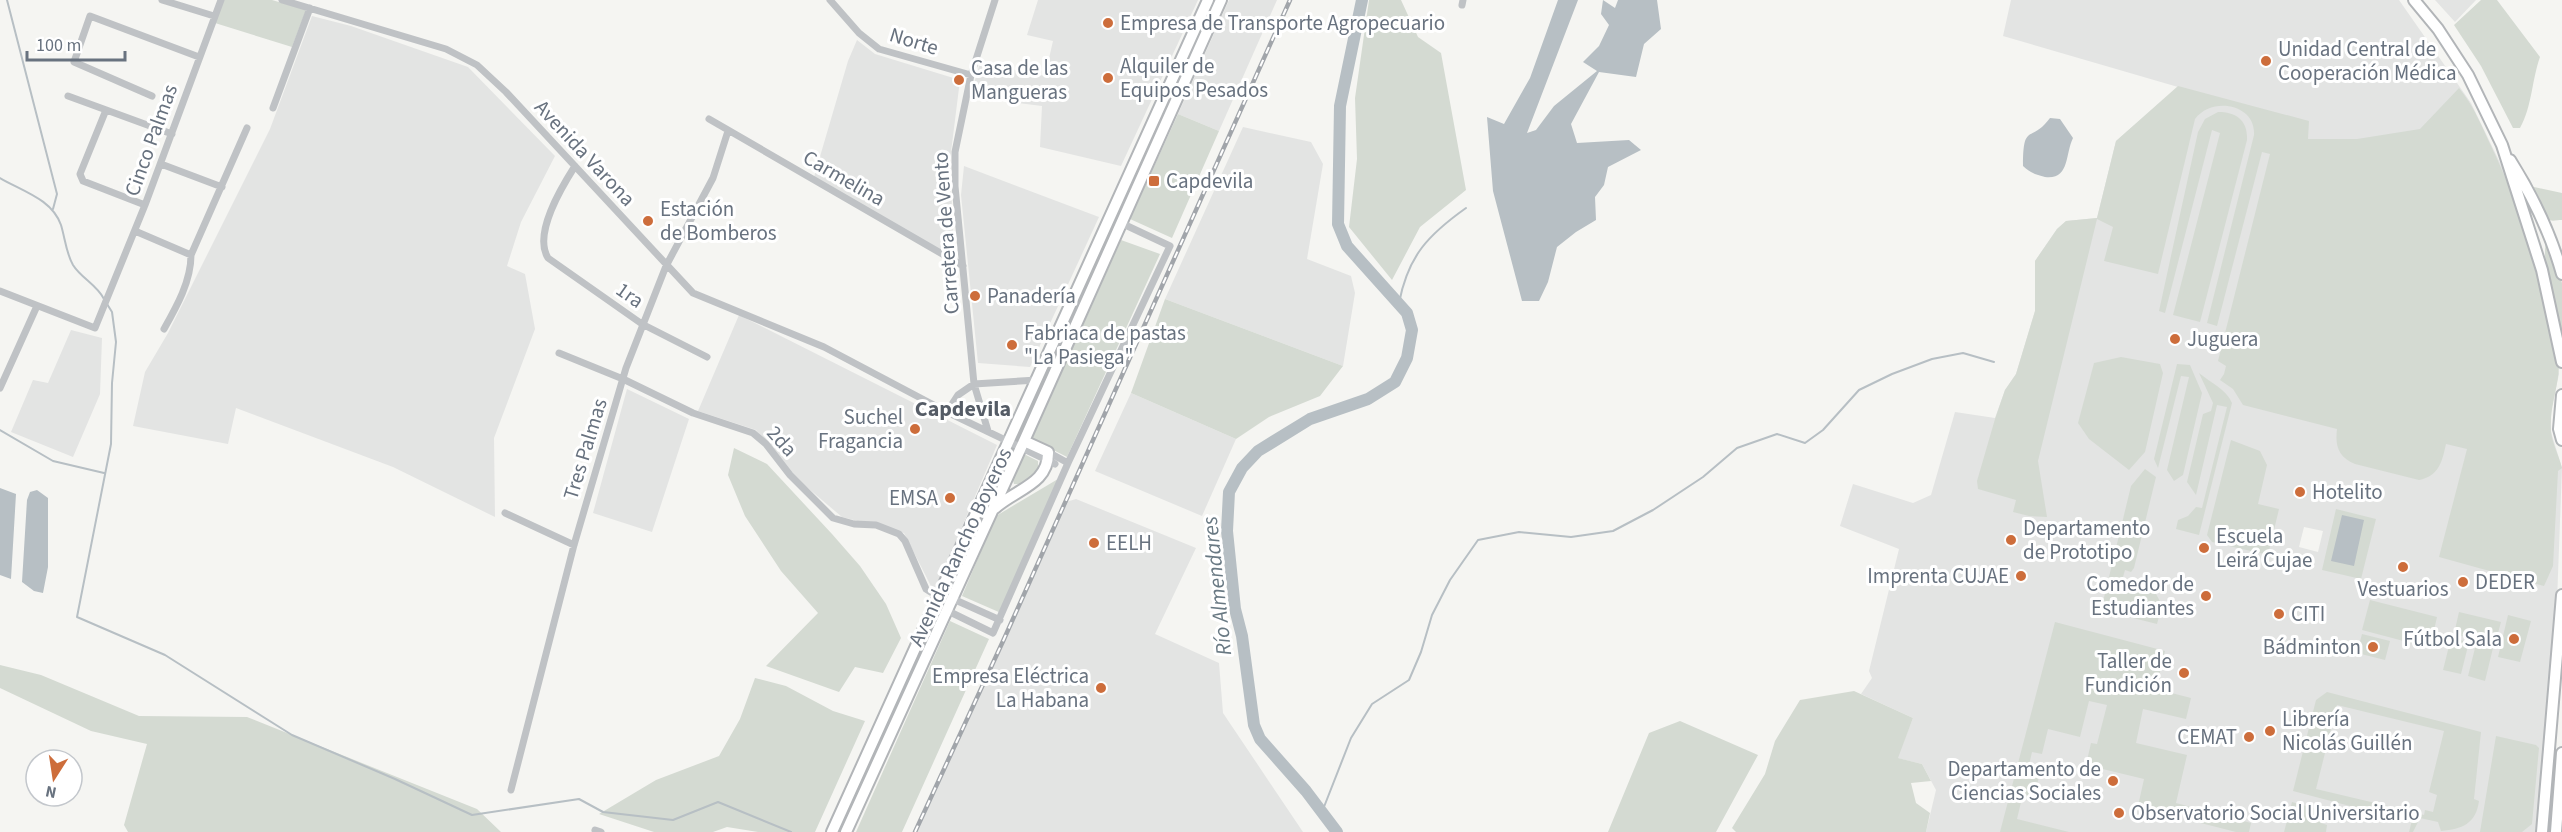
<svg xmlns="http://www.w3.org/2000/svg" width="2562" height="832" font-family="'Source Sans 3',sans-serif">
<rect width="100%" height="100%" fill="#f5f5f2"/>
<path fill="#e3e4e3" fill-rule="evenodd" d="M 1038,0 L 1198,0 L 1121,166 L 1040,147 L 1042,106 L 970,97 L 980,63 L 1045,76 L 1053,41 L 1027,35 Z
M 1229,0 L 1277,0 L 1219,131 L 1178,114 Z
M 2011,0 L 2399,0 L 2471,103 L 2504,171 L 2559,374 L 2551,411 L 2551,432 L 2562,468 L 2557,601 L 2536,832 L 1926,832 L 1936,790 L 1922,764 L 1897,758 L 1913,718 L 1861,694 L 1872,678 L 1869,671 L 1899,549 L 1840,526 L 1853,484 L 1913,503 L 1931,495 L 1955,412 L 1995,418 L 2005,390 L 2016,374 L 2035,311 L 2035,261 L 2057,229 L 2066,221 L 2097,218 L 2116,141 L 2178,87 L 2003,36 ZM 2304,527 L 2323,531 L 2318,552 L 2299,547 Z
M 2435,0 L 2476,0 L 2455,22 Z
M 312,16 L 351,26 L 468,67 L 555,156 L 521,222 L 507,266 L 525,274 L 535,329 L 494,438 L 495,517 L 393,467 L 236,408 L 228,444 L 133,426 L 145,372 L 168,333 L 270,129 Z
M 857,40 L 875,54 L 960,80 L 950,160 L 954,258 L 814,177 L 848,61 Z
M 1243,127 L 1311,142 L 1323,164 L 1307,259 L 1351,276 L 1355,293 L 1343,366 L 1165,299 Z
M 964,166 L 1099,217 L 1030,367 L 978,363 L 961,195 Z
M 739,315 L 997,445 L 934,592 L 904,533 L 842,517 L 789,472 L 756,430 L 698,411 Z
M 71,330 L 102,338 L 100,394 L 73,457 L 11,432 L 33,380 L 48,383 Z
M 627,389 L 689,419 L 652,532 L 593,513 Z
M 1131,393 L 1236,439 L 1202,516 L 1095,471 Z
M 1076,499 L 1196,548 L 1155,634 L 1219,663 L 1223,713 L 1303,832 L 915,832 L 1066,502 Z"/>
<path fill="#d4dad2" d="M 224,0 L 272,0 L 306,10 L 292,47 L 215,23 Z
M 1369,0 L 1401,0 L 1418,37 L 1441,53 L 1466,190 L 1420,227 L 1392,280 L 1349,227 L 1357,159 L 1355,98 Z
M 2481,0 L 2497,0 L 2540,57 C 2532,79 2532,107 2520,128 L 2513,128 L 2481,66 L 2454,25 Z
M 2178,86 L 2309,121 L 2308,139 L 2357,139 L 2420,129 L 2459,88 C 2474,106 2482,127 2492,148 C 2526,219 2542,288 2559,364 C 2559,386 2549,408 2551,431 C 2552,443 2559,456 2562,468 L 2558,471 L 2553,566 L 2544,586 L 2439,557 L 2467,449 L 2446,444 C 2442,462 2439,476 2419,480 L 2355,464 C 2338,457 2335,446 2337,429 L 2243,405 L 2233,389 L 2220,380 L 2224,374 L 2226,366 L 2218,361 L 2270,154 L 2262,152 L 2217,326 L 2207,323 L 2254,135 C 2256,104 2212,96 2195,119 L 2158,274 L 2104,261 L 2113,227 L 2097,219 L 2038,461 L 2047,517 L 2029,516 L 2013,512 L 2016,500 L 1978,489 L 1977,481 L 1995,419 L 2005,390 L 2016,374 L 2035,311 L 2035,261 L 2057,229 L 2066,221 L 2097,218 L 2116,141 Z
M 2218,112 C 2236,112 2248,120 2247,140 L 2200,322 L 2173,315 L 2220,133 L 2212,130 L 2165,313 L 2159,311 L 2198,132 L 2205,119 Z
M 1178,114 L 1219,131 L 1172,238 L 1130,219 Z
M 2534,187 L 2562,193 L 2562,220 C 2557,220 2551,222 2547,219 C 2541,214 2533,195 2534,187 Z
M 2547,239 L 2562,283 L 2562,343 C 2557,320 2539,259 2547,239 Z
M 1121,240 L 1160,254 L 1067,457 L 1032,439 Z
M 1165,299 L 1343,366 L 1320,396 L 1269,417 L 1236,439 L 1131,393 Z
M 2121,357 L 2160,364 L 2163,373 L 2145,452 L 2129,470 L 2089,439 L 2078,423 L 2094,363 Z
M 2177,364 L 2190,365 L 2202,393 L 2183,475 L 2174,481 L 2167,470 L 2189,377 L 2181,376 L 2158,468 L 2154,459 Z
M 2199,373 C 2211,383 2226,389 2232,403 L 2199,535 L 2176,529 L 2178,520 L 2188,516 L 2196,507 L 2202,508 L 2227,407 L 2217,405 L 2196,495 L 2187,482 L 2203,414 L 2211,411 L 2213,403 Z
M 2231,440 L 2260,451 L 2267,465 L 2258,504 L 2279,509 L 2268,555 L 2212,542 L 2207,535 Z
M 734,448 L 767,464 L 832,534 L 860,566 L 886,604 L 901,638 L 883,673 L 855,667 L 839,692 L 766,666 L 818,613 L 781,571 L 745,516 L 728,475 Z
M 1026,455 L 1038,461 L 1038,471 L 1020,484 L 1014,484 L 1012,477 L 1022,456 Z
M 2145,469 L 2156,477 L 2134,568 L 2131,572 L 2125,570 L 2121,584 L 2156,594 L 2162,605 L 2157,624 L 2101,610 L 2131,486 Z
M 1058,479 L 1001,613 L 962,596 L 996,516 Z
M 2336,509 L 2376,519 L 2361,579 L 2322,570 Z
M 2370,600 L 2437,617 L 2430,648 L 2362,630 Z
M 2459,612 L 2501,622 L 2495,644 L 2454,634 Z
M 2508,615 L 2531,621 L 2520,662 L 2498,657 Z
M 950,621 L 989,639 L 902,832 L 856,832 Z
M 2055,622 L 2165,651 L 2156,689 L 2191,698 L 2186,719 L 2143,709 L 2136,743 L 2187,755 L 2176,803 L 2251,823 L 2249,832 L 2236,832 L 2185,819 L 2186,814 L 2177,811 L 2175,816 L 2138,806 L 2144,779 L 2086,765 L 2091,743 L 2097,744 L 2107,705 L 2089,701 L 2080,737 L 2048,729 L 2042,754 L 2032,752 L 2027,774 L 2039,777 L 2033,800 L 2022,798 L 2017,819 L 2069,832 L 2000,832 Z
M 2362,634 L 2390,641 L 2385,660 L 2357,653 Z
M 2451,638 L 2469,642 L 2461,674 L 2443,670 Z
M 2476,644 L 2493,648 L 2485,681 L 2468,676 Z
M 0,665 L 41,675 L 139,716 L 247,717 L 477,809 L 501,832 L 128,832 L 124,825 L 147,744 L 91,731 L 0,688 Z
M 755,678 L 786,686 L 833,711 L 865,721 L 815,832 L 758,832 L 727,827 L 713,832 L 654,832 L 599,814 L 656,780 L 719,756 L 740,719 Z
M 1854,691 L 1913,718 L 1898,758 L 1922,764 L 1931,781 L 1911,783 L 1916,803 L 1930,813 L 1926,832 L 1736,832 L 1732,828 L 1765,774 L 1775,741 L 1800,700 Z
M 2327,692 L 2481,732 L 2474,799 L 2479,801 C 2476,824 2462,829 2441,831 L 2438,822 L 2420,818 L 2413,832 L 2409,832 L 2414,812 L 2424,815 L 2425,810 L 2433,812 L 2437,795 L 2429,792 L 2444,731 L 2337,705 L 2316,789 L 2405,810 L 2403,820 L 2293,791 L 2316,700 Z
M 1680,721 L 1758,755 L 1716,832 L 1608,832 L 1649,733 Z
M 2496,736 L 2536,745 L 2539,748 L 2532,824 L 2522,832 L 2480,832 Z
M 2292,802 L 2324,811 L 2321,823 L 2327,825 L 2326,832 L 2284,832 Z"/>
<path fill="#b7bfc4" d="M 1558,0 L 1578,0 L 1527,133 L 1536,130 L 1554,106 L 1597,71 L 1583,62 L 1599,46 L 1609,25 L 1601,14 L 1603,0 L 1615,8 L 1618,0 L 1657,0 L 1661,29 L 1644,44 L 1636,77 L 1599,72 L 1571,124 L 1577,143 L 1629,140 L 1641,150 L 1608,167 L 1604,185 L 1595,197 L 1596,220 L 1576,232 L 1557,247 L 1548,282 L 1539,301 L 1522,301 L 1493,191 L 1487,117 L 1504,124 L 1530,78 Z
M 2050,118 L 2060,119 L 2073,138 C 2065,154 2070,180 2045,177 C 2036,175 2029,172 2023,166 C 2023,121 2031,144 2050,118 Z
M 0,488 L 16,494 L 11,579 L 0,575 Z
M 37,490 L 48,498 L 48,567 L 43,593 L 34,591 L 22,582 L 27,500 L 30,492 Z
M 2342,515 L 2364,520 L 2354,566 L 2331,561 Z"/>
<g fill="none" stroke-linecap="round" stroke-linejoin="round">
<path stroke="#b7bfc4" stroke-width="2" d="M 7,0 L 57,194 L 53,209
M 0,178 C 22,191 52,199 61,225 C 65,238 66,253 73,265 C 81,278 97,285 104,299
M 1399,303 C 1408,256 1428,235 1466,208
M 107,304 L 112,312 L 116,342 L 112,383 L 111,444 L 77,617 L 165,655 L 292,735 L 395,779 L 472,815 L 579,799 L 603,812 L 673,820 L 718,802 L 791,832
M 0,430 L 53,461 L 104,473
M 1322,812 L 1351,738 L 1372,704 L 1409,680 L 1421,652 L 1432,615 L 1450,580 L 1478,540 L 1519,532 L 1571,537 L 1613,531 L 1653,510 L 1703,477 L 1737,448 L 1777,434 L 1805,443 L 1823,430 L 1859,390 L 1892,374 L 1932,359 L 1963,353 L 1994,362"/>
<path stroke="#b7bfc4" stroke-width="12" d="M 1337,832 L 1306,791 L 1260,739 L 1254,725 L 1242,636 L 1235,609 L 1227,531 L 1229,492 L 1242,468 L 1258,451 L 1310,419 L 1368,399 L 1395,382 L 1407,358 L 1412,330 L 1407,313 L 1347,246 L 1338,224 L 1340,106 L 1362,0"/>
<defs>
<path id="highway" d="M 2414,0 L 2438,29 L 2468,75 L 2502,145 L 2542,270 L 2562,362
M 2510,160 C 2532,195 2551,234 2562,274
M 2562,395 L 2559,429 L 2562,440
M 995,508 C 1016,489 1049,484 1048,452 L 1024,441
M 832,832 L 1208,0
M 846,832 L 1024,441 L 1221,0
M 2542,832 L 2562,595
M 2556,832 L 2562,753"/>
</defs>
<use href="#highway" stroke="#b2b5b8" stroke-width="14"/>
<path stroke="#bfc2c5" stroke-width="7" d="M 162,0 L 214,16
M 282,0 L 446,49 L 477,65 L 506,92 L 693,293 L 824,347 L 947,412 L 1055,464
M 830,0 L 859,33 L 879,49 L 971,75
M 1462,5 L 1463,0
M 68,96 L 172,134
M 152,96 L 74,62 L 90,16 L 199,57
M 273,108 L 310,8
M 106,110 L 80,174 L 83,181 L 145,205
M 709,119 L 963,266
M 161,164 L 222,187
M 575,166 C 561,188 533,234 548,258 L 642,324 L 707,357
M 135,231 L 191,255
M 0,291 L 95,328 L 145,205 L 221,0
M 164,329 C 177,306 191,281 191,255 L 247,128
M 559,353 L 623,379 L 693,413 L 753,433 L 766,444 L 790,475 L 833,518 L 854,524 L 876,525 L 899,534 L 905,541 L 926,589 L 937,596
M 0,388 L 37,306
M 947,412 L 958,395 L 974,384 L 1037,380
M 988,431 L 974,384 L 955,186 L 955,152 L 971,75 L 995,0
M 1048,452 L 1068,463
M 505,513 L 574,545
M 951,598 L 1000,620
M 946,610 L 993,633 L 1068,463 L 1170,246 L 1121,223
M 511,790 L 574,545 L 626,368 L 666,266 L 713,178 L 728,131
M 595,830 L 601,832"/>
<use href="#highway" stroke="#fff" stroke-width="10"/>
<defs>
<path id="rail" d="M 915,832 L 1004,639 L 1290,0"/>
</defs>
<use href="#rail" stroke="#a1a5aa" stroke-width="4.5"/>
<use href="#rail" stroke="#fff" stroke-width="2" stroke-dasharray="7" stroke-linecap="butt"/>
</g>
<g fill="#cd6d3b" stroke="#fff" stroke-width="2">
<circle cx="1108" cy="23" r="6"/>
<circle cx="2266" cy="61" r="6"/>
<circle cx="1108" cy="78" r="6"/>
<circle cx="959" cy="80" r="6"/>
<rect x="1148" y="175" width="12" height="12" rx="3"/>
<circle cx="648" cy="221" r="6"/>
<circle cx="975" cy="296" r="6"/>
<circle cx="2175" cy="339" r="6"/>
<circle cx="1012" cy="345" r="6"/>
<circle cx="915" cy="429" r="6"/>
<circle cx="2300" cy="492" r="6"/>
<circle cx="950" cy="498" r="6"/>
<circle cx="2011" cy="540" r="6"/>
<circle cx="1094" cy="543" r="6"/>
<circle cx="2204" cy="548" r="6"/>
<circle cx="2403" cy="567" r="6"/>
<circle cx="2021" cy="576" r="6"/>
<circle cx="2463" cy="582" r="6"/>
<circle cx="2206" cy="596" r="6"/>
<circle cx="2279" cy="614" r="6"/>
<circle cx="2514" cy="639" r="6"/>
<circle cx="2373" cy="647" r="6"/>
<circle cx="2184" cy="673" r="6"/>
<circle cx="1101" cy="688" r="6"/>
<circle cx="2270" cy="731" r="6"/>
<circle cx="2249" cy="737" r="6"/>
<circle cx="2113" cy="781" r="6"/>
<circle cx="2119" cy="813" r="6"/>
</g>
<g text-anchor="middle" stroke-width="6" stroke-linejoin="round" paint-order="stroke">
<g font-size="21" fill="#68727f" stroke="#fff" text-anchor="start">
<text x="1120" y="30">Empresa de Transporte Agropecuario</text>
<text x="2278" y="56">Unidad Central de<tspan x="2278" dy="24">Cooperación Médica</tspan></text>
<text x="1120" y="73">Alquiler de<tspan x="1120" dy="24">Equipos Pesados</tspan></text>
<text x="971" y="75">Casa de las<tspan x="971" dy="24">Mangueras</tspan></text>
<text x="1166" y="188">Capdevila</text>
<text x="660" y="216">Estación<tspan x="660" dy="24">de Bomberos</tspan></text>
<text x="987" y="303">Panadería</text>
<text x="1024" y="340">Fabriaca de pastas<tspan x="1024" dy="24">"La Pasiega"</tspan></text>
<text x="2187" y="346">Juguera</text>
<text x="903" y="424" text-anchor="end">Suchel<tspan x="903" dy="24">Fragancia</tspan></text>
<text x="2312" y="499">Hotelito</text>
<text x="938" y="505" text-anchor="end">EMSA</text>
<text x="2023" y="535">Departamento<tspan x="2023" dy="24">de Prototipo</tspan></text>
<text x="2216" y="543">Escuela<tspan x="2216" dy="24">Leirá Cujae</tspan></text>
<text x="1106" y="550">EELH</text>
<text x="2009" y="583" text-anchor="end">Imprenta CUJAE</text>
<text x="2475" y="589">DEDER</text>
<text x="2194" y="591" text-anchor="end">Comedor de<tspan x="2194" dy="24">Estudiantes</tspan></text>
<text x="2403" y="596" text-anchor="middle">Vestuarios</text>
<text x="2291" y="621">CITI</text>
<text x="2502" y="646" text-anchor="end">Fútbol Sala</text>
<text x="2361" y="654" text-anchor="end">Bádminton</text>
<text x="2172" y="668" text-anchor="end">Taller de<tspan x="2172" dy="24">Fundición</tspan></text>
<text x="1089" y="683" text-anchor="end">Empresa Eléctrica<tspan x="1089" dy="24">La Habana</tspan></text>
<text x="2282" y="726">Librería<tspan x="2282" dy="24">Nicolás Guillén</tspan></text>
<text x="2237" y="744" text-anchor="end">CEMAT</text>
<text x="2101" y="776" text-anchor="end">Departamento de<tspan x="2101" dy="24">Ciencias Sociales</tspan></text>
<text x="2131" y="820">Observatorio Social Universitario</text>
</g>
<g font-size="21" fill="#68727f" stroke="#fff">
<text transform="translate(914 41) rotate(17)" y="7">Norte</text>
<text transform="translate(151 140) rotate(-70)" y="7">Cinco Palmas</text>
<text transform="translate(585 153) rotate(47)" y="7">Avenida Varona</text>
<text transform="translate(844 178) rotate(30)" y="7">Carmelina</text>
<text transform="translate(946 233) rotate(-94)" y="7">Carretera de Vento</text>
<text transform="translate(630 295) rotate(35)" y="7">1ra</text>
<text transform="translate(782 441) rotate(48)" y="7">2da</text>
<text transform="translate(585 449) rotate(-73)" y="7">Tres Palmas</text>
<text transform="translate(960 547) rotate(-65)" y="7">Avenida Rancho Boyeros</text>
</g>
<g font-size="22" font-weight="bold" fill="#555c66" stroke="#fff">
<text x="963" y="416">Capdevila</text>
</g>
<g font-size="22" font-style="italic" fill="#697983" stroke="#fff">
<text transform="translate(1216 586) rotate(-96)" y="8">Río Almendares</text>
</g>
</g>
<g transform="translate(54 778) rotate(192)"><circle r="28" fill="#ffffff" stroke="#c3c7cc" stroke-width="1.5"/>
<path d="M0-4.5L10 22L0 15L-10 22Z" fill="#cd6d3b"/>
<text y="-9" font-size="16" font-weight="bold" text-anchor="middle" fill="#68727f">N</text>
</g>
<path d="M27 51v9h98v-9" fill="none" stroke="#68727f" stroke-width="3"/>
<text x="36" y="51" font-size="18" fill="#68727f" stroke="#ffffff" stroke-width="4.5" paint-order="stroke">100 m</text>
</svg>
